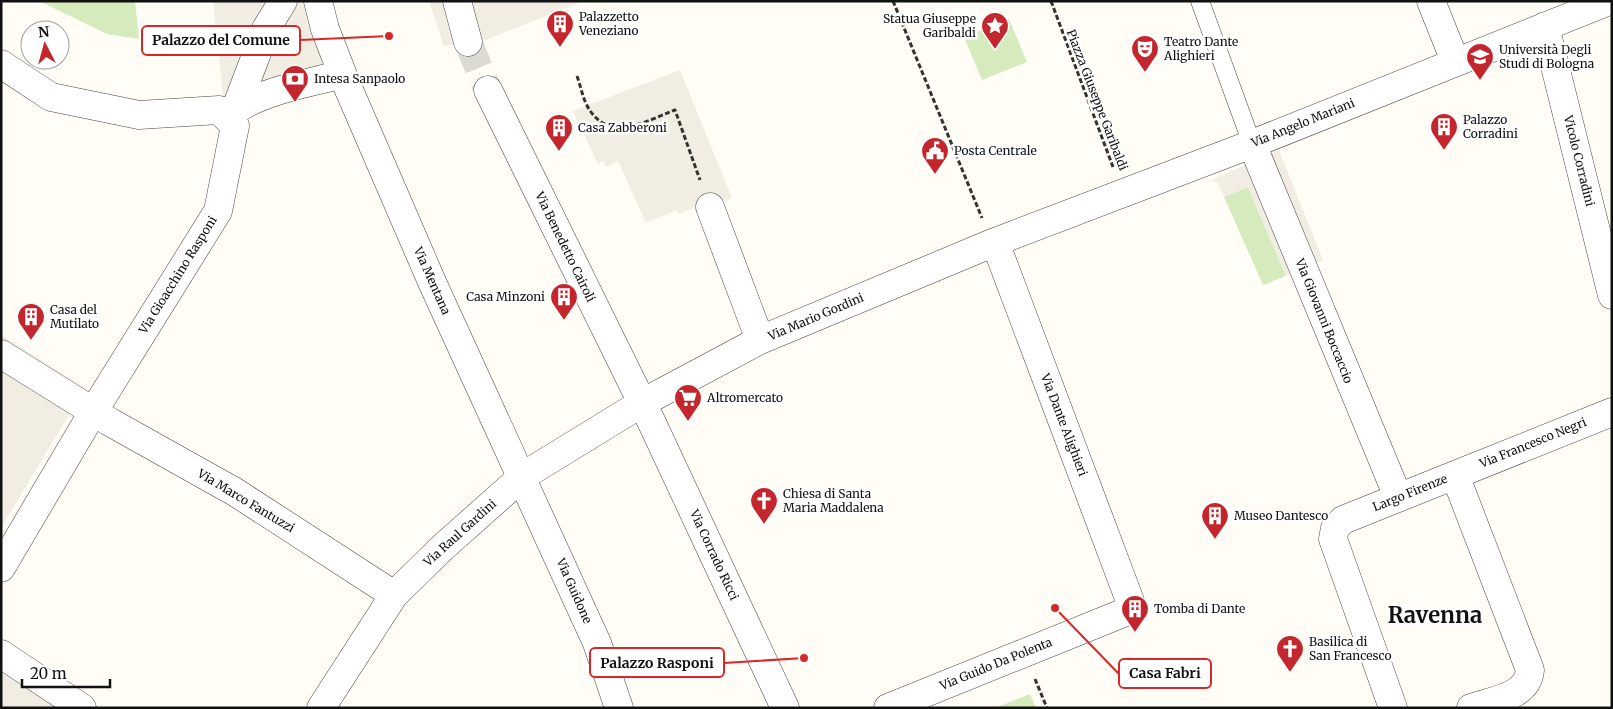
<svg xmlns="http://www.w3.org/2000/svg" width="1613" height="709" font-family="Merriweather,serif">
<rect width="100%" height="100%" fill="#fffdf5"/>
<path fill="#d5ebbd" d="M 39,1 L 135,1 L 139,39 L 107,34 Z
M 1009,19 L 1027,62 L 982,80 L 964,37 Z
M 1248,187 L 1286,276 L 1263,285 L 1224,197 Z
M 1030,694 L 1036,708 L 995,708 Z"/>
<path fill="#f1ede2" d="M 213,1 L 327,1 L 346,59 L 236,108 L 223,96 Z
M 429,1 L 584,1 L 480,42 L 444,46 Z
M 680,70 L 732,198 L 717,205 L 699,205 L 679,214 L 677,210 L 646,223 L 618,161 L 607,167 L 603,161 L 598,164 L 573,111 Z
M 1279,150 L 1323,260 L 1286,276 L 1248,187 L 1224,197 L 1218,183 L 1212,181 L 1207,182 Z
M 1,335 L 85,388 L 1,528 Z
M 1,672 L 59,708 L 1,708 Z"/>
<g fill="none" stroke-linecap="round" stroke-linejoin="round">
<path stroke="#dbdad3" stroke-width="28" stroke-dasharray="28 14" stroke-linecap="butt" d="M 468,42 L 488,90"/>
<defs>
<path id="lane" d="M 1200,1 L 1252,144"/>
<path id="street" d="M 318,1 L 325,29 L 346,83 L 432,282 L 597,643 L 619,708
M 457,1 L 468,42
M 1431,1 L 1455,61
M 1545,26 L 1612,295
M 1,64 L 51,97 L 139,115 L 219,110 L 235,126 L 218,211 L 93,412 L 1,568
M 488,90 L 652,423 L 785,708
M 236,108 L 266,29 L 283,1
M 227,118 C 250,92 308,84 342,74
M 1252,144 L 1398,497
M 710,207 L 760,340
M 1,354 L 110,422 L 235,492 L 394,595
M 1455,475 L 1612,412
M 1,654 L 82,708
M 321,708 L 394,595 L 442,548 L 523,476 L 642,403 L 760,340 L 995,242 L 1252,144 L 1609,1
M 888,708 L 1133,609 L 995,242
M 1393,708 L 1333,539 L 1335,528 L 1343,520 L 1455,475 L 1530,670 C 1528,697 1493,700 1471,708"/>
</defs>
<use href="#lane" stroke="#444" stroke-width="19"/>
<use href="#street" stroke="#444" stroke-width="29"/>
<path stroke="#333" stroke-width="3" stroke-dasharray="5 2.5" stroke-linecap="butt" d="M 893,1 L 982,218
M 1051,1 L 1113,167
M 577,76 C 581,87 583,100 589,109 C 610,143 646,121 675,110 L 700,180
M 1035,679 L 1047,708"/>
<use href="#lane" stroke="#fff" stroke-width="18"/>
<use href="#street" stroke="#fff" stroke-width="28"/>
</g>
<defs>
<symbol id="building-pin" viewBox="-11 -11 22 30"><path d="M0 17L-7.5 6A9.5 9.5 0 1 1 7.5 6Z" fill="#c4262e" stroke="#fff"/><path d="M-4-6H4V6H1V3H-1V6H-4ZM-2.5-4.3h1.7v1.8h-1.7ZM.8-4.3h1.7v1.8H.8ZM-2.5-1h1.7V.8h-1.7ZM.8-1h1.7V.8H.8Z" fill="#fff"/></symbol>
<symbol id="sight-pin" viewBox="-11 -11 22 30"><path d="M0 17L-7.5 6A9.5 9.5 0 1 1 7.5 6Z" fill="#c4262e" stroke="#fff"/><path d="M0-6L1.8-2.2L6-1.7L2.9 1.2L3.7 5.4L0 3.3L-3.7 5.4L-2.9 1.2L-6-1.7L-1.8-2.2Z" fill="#fff"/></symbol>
<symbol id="theatre-pin" viewBox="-11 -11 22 30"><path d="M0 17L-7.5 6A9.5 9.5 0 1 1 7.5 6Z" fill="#c4262e" stroke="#fff"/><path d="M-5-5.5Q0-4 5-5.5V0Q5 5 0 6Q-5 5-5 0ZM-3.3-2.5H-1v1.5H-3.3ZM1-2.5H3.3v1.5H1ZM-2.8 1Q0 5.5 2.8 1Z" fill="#fff"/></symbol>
<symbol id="university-pin" viewBox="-11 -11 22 30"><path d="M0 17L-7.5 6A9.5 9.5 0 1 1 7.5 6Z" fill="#c4262e" stroke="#fff"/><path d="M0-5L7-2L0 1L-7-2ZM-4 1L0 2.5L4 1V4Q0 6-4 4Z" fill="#fff"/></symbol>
<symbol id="bank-pin" viewBox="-11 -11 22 30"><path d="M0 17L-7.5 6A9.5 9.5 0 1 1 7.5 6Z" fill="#c4262e" stroke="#fff"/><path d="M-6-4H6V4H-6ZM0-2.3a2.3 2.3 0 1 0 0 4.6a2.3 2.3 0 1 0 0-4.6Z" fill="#fff"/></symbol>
<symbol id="civic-pin" viewBox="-11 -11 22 30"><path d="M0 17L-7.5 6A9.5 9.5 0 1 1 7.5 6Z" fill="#c4262e" stroke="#fff"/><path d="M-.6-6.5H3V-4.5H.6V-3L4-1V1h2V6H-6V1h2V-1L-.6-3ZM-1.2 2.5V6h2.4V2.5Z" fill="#fff"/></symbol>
<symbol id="supermarket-pin" viewBox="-11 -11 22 30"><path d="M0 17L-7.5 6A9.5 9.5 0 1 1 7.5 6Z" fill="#c4262e" stroke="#fff"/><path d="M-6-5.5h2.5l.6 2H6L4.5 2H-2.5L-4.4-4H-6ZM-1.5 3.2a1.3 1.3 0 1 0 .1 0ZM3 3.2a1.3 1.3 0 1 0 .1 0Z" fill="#fff"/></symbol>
<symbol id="church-pin" viewBox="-11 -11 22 30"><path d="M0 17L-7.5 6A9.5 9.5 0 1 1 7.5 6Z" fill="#c4262e" stroke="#fff"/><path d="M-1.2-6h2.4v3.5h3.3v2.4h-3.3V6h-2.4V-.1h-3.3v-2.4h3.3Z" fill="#fff"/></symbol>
</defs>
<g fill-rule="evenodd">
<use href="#building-pin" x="544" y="8" width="32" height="43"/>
<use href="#sight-pin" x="979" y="10" width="32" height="43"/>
<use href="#theatre-pin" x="1129" y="33" width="32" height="43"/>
<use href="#university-pin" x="1464" y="41" width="32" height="43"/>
<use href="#bank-pin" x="279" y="63" width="32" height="43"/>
<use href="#building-pin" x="1428" y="111" width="32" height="43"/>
<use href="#building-pin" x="543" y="112" width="32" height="43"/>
<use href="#civic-pin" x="919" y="135" width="32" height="43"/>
<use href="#building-pin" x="548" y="281" width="32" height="43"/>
<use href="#building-pin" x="15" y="301" width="32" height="43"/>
<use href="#supermarket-pin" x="672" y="382" width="32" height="43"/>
<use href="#church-pin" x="748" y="485" width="32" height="43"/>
<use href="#building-pin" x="1199" y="500" width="32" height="43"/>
<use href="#building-pin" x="1119" y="593" width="32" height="43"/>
<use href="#church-pin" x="1274" y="633" width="32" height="43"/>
</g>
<g text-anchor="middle" stroke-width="5" stroke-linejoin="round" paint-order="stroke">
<g font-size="12" fill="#111" stroke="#fff" text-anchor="start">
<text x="579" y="21">Palazzetto<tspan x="579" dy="14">Veneziano</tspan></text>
<text x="976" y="23" text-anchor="end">Statua Giuseppe<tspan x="976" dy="14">Garibaldi</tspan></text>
<text x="1164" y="46">Teatro Dante<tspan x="1164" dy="14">Alighieri</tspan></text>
<text x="1499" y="54">Università Degli<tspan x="1499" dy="14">Studi di Bologna</tspan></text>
<text x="314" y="83">Intesa Sanpaolo</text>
<text x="1463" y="124">Palazzo<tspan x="1463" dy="14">Corradini</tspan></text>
<text x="578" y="132">Casa Zabberoni</text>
<text x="954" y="155">Posta Centrale</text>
<text x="545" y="301" text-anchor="end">Casa Minzoni</text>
<text x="50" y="314">Casa del<tspan x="50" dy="14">Mutilato</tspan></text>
<text x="707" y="402">Altromercato</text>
<text x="783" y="498">Chiesa di Santa<tspan x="783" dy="14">Maria Maddalena</tspan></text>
<text x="1234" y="520">Museo Dantesco</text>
<text x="1154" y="613">Tomba di Dante</text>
<text x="1309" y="646">Basilica di<tspan x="1309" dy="14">San Francesco</tspan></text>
</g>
<g font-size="12" fill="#111" stroke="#fff">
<text transform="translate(1097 100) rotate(69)" y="4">Piazza Giuseppe Garibaldi</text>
<text transform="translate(1303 123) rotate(-22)" y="4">Via Angelo Mariani</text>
<text transform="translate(1579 161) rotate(76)" y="4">Vicolo Corradini</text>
<text transform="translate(565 247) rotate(64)" y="4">Via Benedetto Cairoli</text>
<text transform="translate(178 275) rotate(-58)" y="4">Via Gioacchino Rasponi</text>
<text transform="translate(432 281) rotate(66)" y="4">Via Mentana</text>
<text transform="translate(816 317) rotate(-23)" y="4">Via Mario Gordini</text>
<text transform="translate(1324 321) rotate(68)" y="4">Via Giovanni Boccaccio</text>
<text transform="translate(1064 425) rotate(69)" y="4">Via Dante Alighieri</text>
<text transform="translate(1533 443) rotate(-22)" y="4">Via Francesco Negri</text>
<text transform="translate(1410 493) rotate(-22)" y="4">Largo Firenze</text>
<text transform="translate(246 501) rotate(31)" y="4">Via Marco Fantuzzi</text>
<text transform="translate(460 533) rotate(-42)" y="4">Via Raul Gardini</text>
<text transform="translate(714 555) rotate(65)" y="4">Via Corrado Ricci</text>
<text transform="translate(574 591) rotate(66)" y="4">Via Guidone</text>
<text transform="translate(996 664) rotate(-22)" y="4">Via Guido Da Polenta</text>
</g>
<g font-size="22" font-weight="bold" fill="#111" stroke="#fff">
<text x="1435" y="623">Ravenna</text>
</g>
</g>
<path fill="none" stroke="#d62828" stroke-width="2" d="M389 36L300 40M804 658L724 663M1055 608L1119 674"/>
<g fill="#d62828" stroke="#fff" stroke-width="2">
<circle cx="389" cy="36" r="5"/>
<circle cx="804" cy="658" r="5"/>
<circle cx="1055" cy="608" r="5"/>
</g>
<g fill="#fff" stroke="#d62828" stroke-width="2">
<rect x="142" y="26" width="158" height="29" rx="5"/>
<rect x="590" y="648" width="134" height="29" rx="5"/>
<rect x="1119" y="659" width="92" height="29" rx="5"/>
</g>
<g font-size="14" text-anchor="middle" font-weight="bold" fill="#111">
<text x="221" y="45">Palazzo del Comune</text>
<text x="657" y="668">Palazzo Rasponi</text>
<text x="1165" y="678">Casa Fabri</text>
</g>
<rect width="1613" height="709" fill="none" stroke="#111111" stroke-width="5"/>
<g transform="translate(45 45) rotate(354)"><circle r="24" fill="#ffffff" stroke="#a0a0a0"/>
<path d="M0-4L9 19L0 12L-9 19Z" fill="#c4262e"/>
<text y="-8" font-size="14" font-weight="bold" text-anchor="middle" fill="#111111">N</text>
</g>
<path d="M22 679v8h88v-8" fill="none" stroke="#111111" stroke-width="2.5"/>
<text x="30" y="679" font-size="15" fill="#111111" stroke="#ffffff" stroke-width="4" paint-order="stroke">20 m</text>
</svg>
